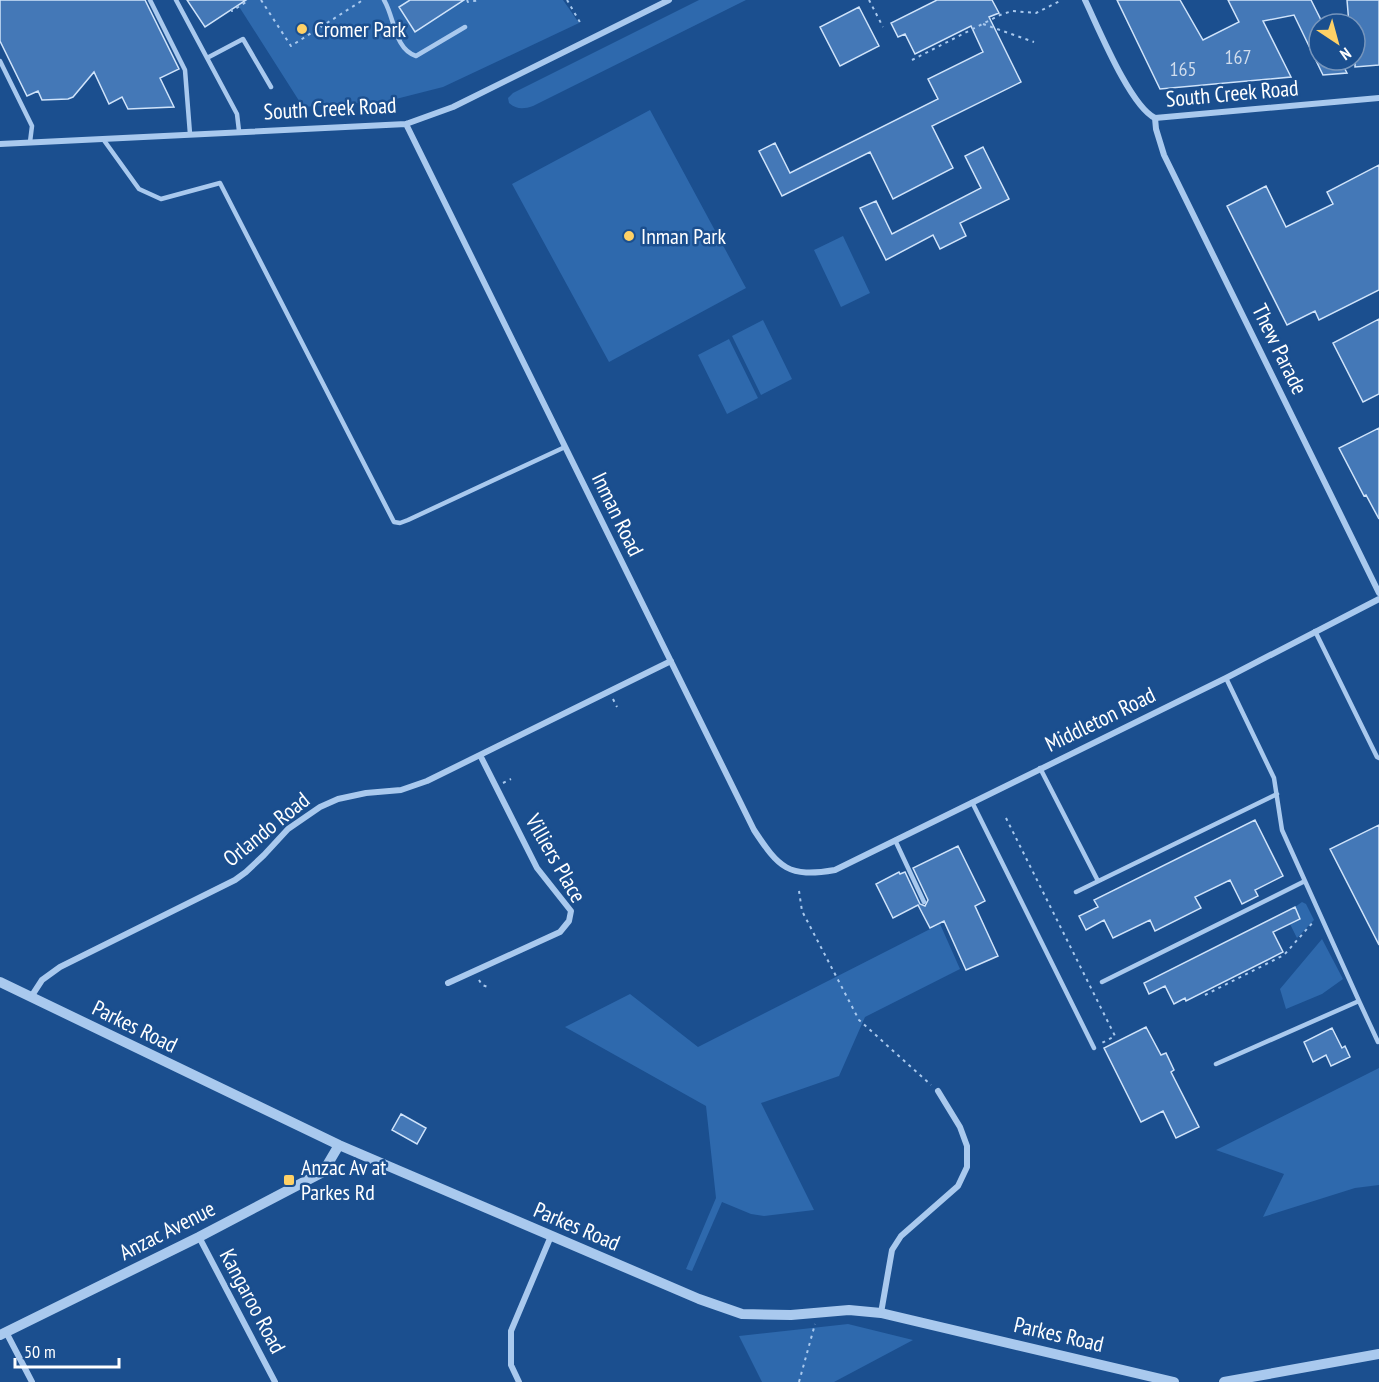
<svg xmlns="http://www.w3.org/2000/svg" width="1379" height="1382" font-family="'PT Sans Narrow',sans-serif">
<rect width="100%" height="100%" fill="#1b4f8f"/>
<path fill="#2e69ad" d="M 245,0 L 563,0 L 579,23 L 443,87 L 388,101 L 303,107 L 238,5 Z
M 699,0 L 746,0 L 533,106 C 524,109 517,110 509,103 L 508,98 L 513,93 Z
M 650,110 L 746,288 L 609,362 L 512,184 Z
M 843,236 L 870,293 L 841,307 L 814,250 Z
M 763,320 L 792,379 L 761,395 L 732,336 Z
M 729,339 L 758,398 L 727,414 L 698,355 Z
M 1302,902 L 1306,904 L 1314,920 L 1297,938 L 1290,924 L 1300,919 L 1295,907 Z
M 940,924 L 960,969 L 865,1017 L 839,1076 L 761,1103 L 814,1210 L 764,1216 L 751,1214 L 722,1202 L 692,1271 L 686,1269 L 716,1198 L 706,1106 L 565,1027 L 630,994 L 698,1047 Z
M 1322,939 L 1343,979 L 1322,994 L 1286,1009 L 1280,989 Z
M 1379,1068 L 1379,1185 L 1355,1188 L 1263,1217 L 1284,1174 L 1216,1150 Z
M 848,1324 L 913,1340 L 834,1382 L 762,1382 L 739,1336 Z"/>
<path fill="#4478b7" stroke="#cfe3fa" stroke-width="1.5" d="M 0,0 L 145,0 L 179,69 L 160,78 L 174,107 L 128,109 L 122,97 L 109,104 L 94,72 L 73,97 L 68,99 L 42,100 L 38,91 L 27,96 L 0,41 Z
M 187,0 L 246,0 L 205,27 Z
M 410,0 L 464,0 L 415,32 L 399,7 Z
M 937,0 L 992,0 L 999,13 L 989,17 L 1021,82 L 932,126 L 953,168 L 893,199 L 870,152 L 782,196 L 759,151 L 775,143 L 790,173 L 938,99 L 928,79 L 983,52 L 971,26 L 915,54 L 905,34 L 898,37 L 891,23 Z
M 1117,0 L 1180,0 L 1203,40 L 1239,22 L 1228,0 L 1311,0 L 1323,24 L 1319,24 L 1319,60 L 1340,60 L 1347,73 L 1323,75 L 1294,15 L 1263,21 L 1291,77 L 1160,89 Z
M 1347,0 L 1379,0 L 1379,65 L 1355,67 L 1355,24 L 1349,24 Z
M 859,7 L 879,46 L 840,66 L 820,27 Z
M 983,147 L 1009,199 L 960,223 L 966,236 L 940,249 L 933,235 L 886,260 L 860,208 L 876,201 L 892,234 L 981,188 L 965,156 Z
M 1379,165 L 1379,290 L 1319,320 L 1315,311 L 1287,325 L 1227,206 L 1266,186 L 1286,227 L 1333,204 L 1327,192 Z
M 1379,319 L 1379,394 L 1363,402 L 1333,343 Z
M 1379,428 L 1379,519 L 1366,495 L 1364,496 L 1339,448 Z
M 1255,820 L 1283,876 L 1255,890 L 1258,896 L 1242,904 L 1230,880 L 1195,897 L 1201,908 L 1155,931 L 1150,920 L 1113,938 L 1104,920 L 1086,930 L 1079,916 L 1098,907 L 1094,900 Z
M 1379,825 L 1379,945 L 1330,849 Z
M 958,846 L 985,901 L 975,906 L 998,956 L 966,970 L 944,921 L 930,928 L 918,905 L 893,918 L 876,884 L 899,872 L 900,874 L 905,872 L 920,904 L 925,906 L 928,900 L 913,868 Z
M 1295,907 L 1300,919 L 1273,932 L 1283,952 L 1186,1001 L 1185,998 L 1174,1004 L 1165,986 L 1149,994 L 1144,983 Z
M 1146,1027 L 1161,1055 L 1166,1053 L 1174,1070 L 1171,1072 L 1199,1127 L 1176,1138 L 1163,1111 L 1141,1122 L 1104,1048 Z
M 1332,1028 L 1342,1048 L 1345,1046 L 1350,1057 L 1331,1066 L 1326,1055 L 1313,1062 L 1304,1042 Z
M 401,1114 L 426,1128 L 417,1144 L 392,1130 Z"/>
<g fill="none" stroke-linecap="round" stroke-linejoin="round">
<path stroke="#a9c9ee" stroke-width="2" stroke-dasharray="3 4.5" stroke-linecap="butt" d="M 261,0 L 291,46 L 363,0
M 467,0 L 468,2 L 480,0
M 567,0 L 581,24
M 869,0 L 883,27
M 231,9 L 232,11 L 249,0
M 983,24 L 1034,42
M 912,60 L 1000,15 L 1012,11 L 1036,13 L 1062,0
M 613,699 L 617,707
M 1094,719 L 1099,730
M 503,783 L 511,779
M 1006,818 L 1115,1036 L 1100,1044
M 799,891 L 802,911 L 859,1020 L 931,1085
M 479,980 L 482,985 L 488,987
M 1205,995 L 1284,955 L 1314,921
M 799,1382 L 815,1324"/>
<path stroke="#a9c9ee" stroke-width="4.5" d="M 150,0 L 185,70 L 190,134
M 176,0 L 237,114 L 239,131
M 384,0 C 395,18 394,49 416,56 L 465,27
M 207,58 L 243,39 L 271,87
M 0,61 L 32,126 L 30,142
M 103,139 L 139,189 L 161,199 L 220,183 L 394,522 L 400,523 L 408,520 L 565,447
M 1315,631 L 1377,757 L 1379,758
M 1040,768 L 1098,881
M 972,802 L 1094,1048
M 895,840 L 924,902
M 1076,892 L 1277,794
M 1102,982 L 1305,881
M 1359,1001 L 1378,1042
M 1216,1064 L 1359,1001 L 1282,830 L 1274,778 L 1226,678"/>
<path stroke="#a9c9ee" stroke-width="6" d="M 1085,0 C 1098,27 1130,106 1155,118 L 1379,98
M 1155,118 L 1156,129 L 1164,155 L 1379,593
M 406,124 L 754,830 C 779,868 788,878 835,870 L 1226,678 L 1379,599
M 0,144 L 406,124 L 453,107 L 669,0
M 448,983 L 560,932 L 569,921 L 571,911 L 537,868 L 480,755
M 31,997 L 42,980 L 60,967 L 235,880 L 246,872 L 264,855 L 288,829 L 320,807 L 338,799 L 366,793 L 401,790 L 427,781 L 671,661
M 199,1237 L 275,1382
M 881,1313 L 892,1250 L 901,1236 L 958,1186 L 967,1167 L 967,1146 L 960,1127 L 938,1091
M 6,1332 L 32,1382
M 519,1382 L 511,1365 L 511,1331 L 551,1236"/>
<path stroke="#a9c9ee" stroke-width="10" d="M 0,982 L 339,1145 L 699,1299 L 742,1314 L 791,1315 L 849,1310 L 881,1313 L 1174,1382
M 0,1335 L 199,1237 L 321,1173 L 326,1167 L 339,1145
M 1224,1382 L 1379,1354"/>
</g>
<g fill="#ffd166" stroke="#1b4f8f" stroke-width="2">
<circle cx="302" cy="29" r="6"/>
<circle cx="629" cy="236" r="6"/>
<rect x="283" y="1174" width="12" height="12" rx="3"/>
</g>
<g text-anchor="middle" stroke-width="5" stroke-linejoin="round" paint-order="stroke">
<g font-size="20" fill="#d0dded">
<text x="1238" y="64">167</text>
<text x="1183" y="76">165</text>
</g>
<g font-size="22" fill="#fff" stroke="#1b4f8f" text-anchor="start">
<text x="314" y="37">Cromer Park</text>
<text x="641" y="244">Inman Park</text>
<text x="301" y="1175">Anzac Av at<tspan x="301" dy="25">Parkes Rd</tspan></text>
</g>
<g font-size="22" fill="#fff" stroke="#1b4f8f">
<text transform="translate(1232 93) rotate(-5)" y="8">South Creek Road</text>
<text transform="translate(330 108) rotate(-3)" y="8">South Creek Road</text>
<text transform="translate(1280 349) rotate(64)" y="8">Thew Parade</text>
<text transform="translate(618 514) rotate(64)" y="8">Inman Road</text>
<text transform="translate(1100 719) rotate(-26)" y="8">Middleton Road</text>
<text transform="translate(266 829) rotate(-39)" y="8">Orlando Road</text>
<text transform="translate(556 858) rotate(60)" y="8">Villiers Place</text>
<text transform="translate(135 1026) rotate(26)" y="8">Parkes Road</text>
<text transform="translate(577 1226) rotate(23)" y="8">Parkes Road</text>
<text transform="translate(167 1230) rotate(-27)" y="8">Anzac Avenue</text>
<text transform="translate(253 1301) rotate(62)" y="8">Kangaroo Road</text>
<text transform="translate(1059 1334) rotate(13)" y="8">Parkes Road</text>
</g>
</g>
<g transform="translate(1337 42) rotate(144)"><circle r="28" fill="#1b4f8f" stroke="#7695bc" stroke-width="1.5"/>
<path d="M0-4.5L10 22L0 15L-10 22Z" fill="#ffd166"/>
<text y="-9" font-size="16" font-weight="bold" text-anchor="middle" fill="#ffffff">N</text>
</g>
<path d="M15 1358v9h104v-9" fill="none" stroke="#ffffff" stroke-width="3"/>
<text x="24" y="1358" font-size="18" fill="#ffffff" stroke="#1b4f8f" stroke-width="4.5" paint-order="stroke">50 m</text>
</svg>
